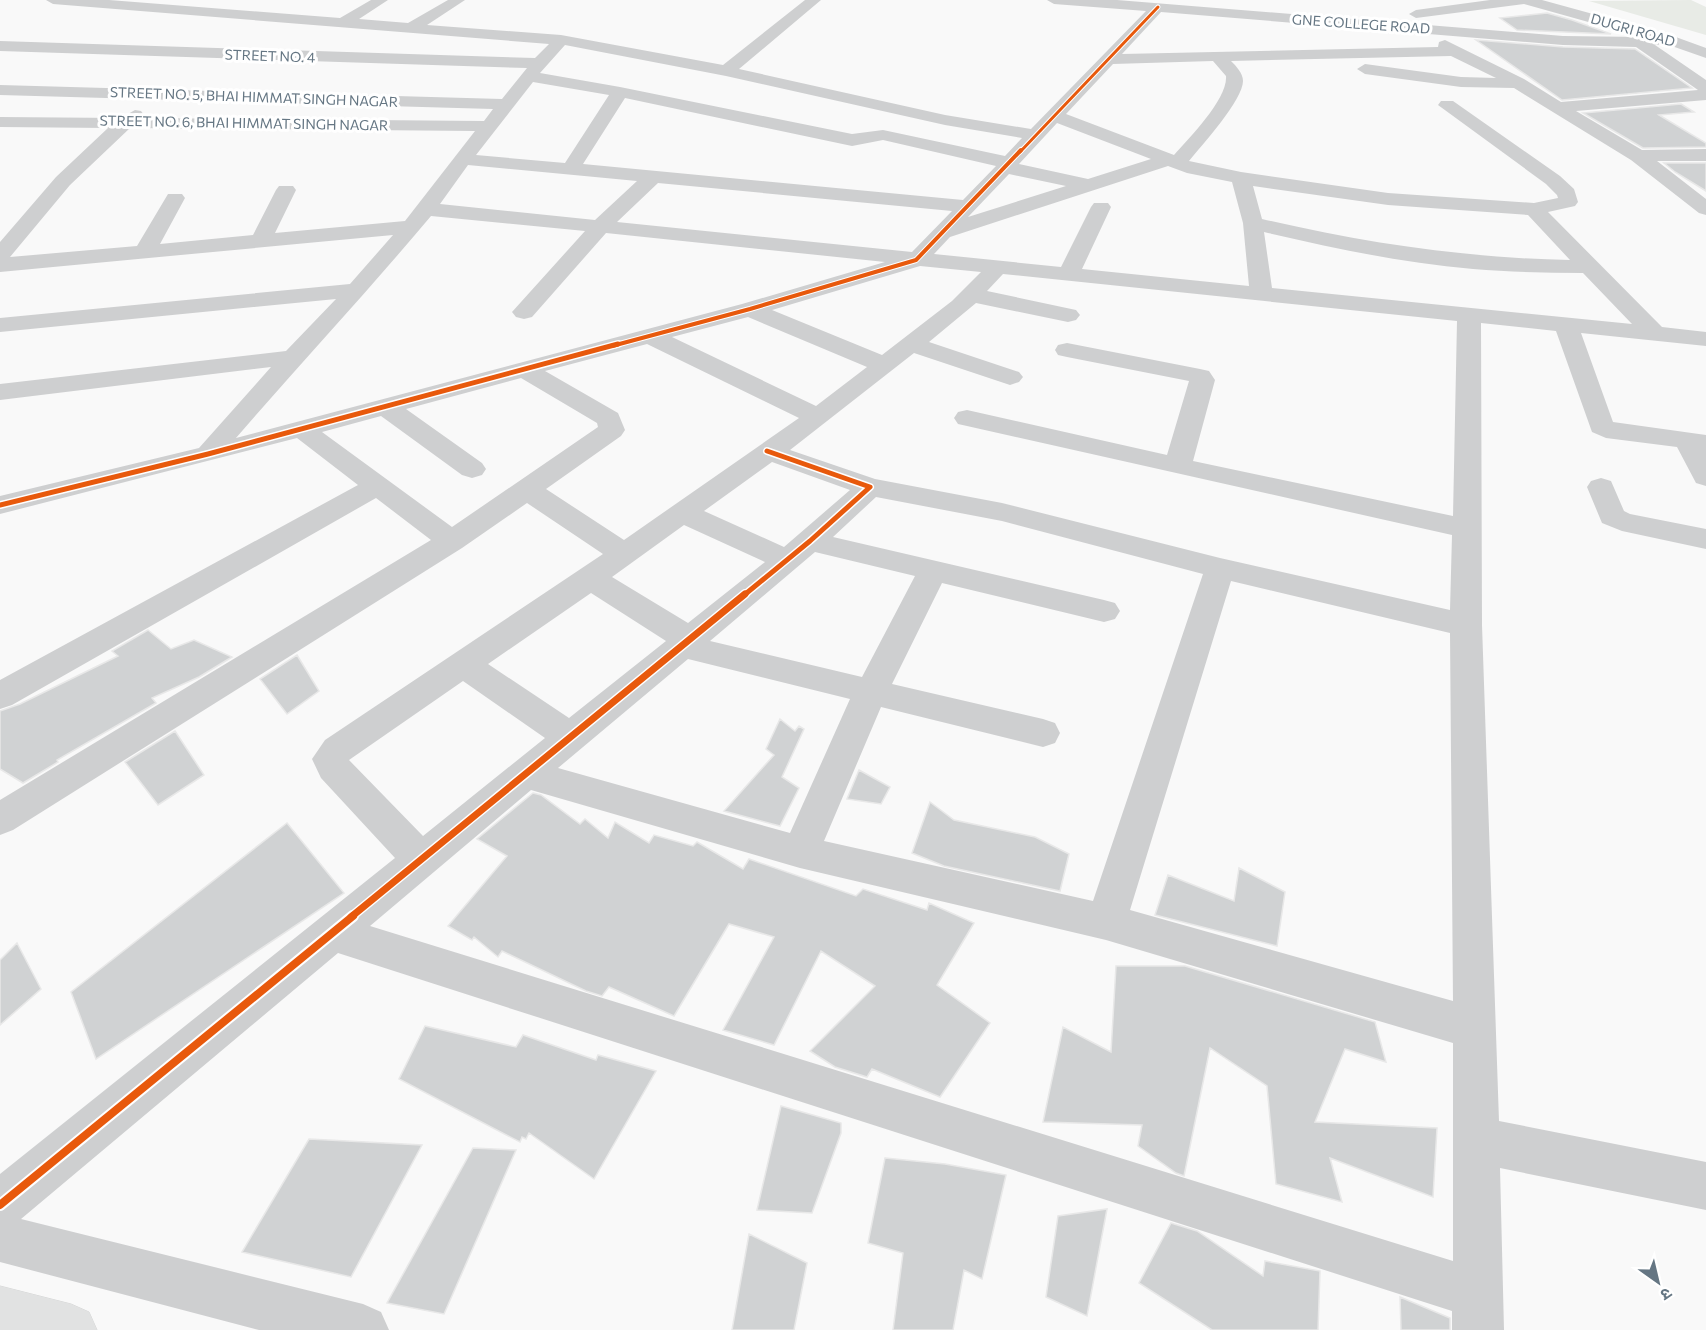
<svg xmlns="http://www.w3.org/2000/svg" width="1706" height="1330" font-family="Commissioner,'Noto Sans Devanagari',sans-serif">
<rect width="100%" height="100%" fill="#f9f9f9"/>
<path fill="#e8ebe6" d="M 1691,0 L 1706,7 L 1706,35 L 1589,1 Z"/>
<path fill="#d0d2d3" stroke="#e8e8e8" stroke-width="1.5" d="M 1547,13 L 1572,20 L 1611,34 L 1517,30 L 1500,18 Z
M 1476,40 L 1563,47 L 1635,49 L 1692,88 L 1562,100 Z
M 1681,104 L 1694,112 L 1659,115 L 1706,143 L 1706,147 L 1643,148 L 1583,113 Z
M 1664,163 L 1706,163 L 1706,191 L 1675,172 Z
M 148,630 L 171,649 L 194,640 L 232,657 L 199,677 L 152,698 L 156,703 L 57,760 L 58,762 L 23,783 L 0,769 L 0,711 L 20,704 L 118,656 L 112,651 Z
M 297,655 L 319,691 L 287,714 L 260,679 Z
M 780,719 L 795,731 L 799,726 L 804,729 L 782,777 L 799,788 L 780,826 L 724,811 L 774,755 L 766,749 Z
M 175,731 L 204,775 L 158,805 L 125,762 Z
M 859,770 L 890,787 L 881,804 L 847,799 Z
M 533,793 L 541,795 L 580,824 L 585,819 L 608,838 L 615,822 L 649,843 L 654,835 L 693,846 L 697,842 L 743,869 L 749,859 L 856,896 L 863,889 L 927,910 L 929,903 L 974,923 L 937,985 L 990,1023 L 940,1097 L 872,1069 L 867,1077 L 835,1067 L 810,1051 L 875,986 L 821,951 L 774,1045 L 723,1030 L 774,937 L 729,924 L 674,1016 L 609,987 L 602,996 L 586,991 L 502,951 L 498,957 L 474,937 L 472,940 L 448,926 L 507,856 L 477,839 Z
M 930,802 L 954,820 L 1035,837 L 1069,854 L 1060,891 L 944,866 L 912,853 Z
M 287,823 L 344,893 L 96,1059 L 71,992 Z
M 1239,868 L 1285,892 L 1277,946 L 1155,915 L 1168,875 L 1234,901 Z
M 17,943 L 41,989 L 0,1025 L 0,960 Z
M 1116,966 L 1185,966 L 1375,1022 L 1386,1062 L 1345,1049 L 1315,1122 L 1437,1128 L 1433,1197 L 1330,1158 L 1342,1202 L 1276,1184 L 1267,1086 L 1210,1048 L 1184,1176 L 1176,1173 L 1138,1146 L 1142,1125 L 1043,1122 L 1063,1027 L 1111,1052 Z
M 425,1026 L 516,1047 L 523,1035 L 596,1060 L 598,1055 L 656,1071 L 594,1179 L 529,1133 L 526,1139 L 522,1137 L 520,1142 L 399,1079 Z
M 781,1106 L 841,1123 L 841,1133 L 812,1213 L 757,1210 Z
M 309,1139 L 422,1145 L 351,1277 L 242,1252 Z
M 473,1148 L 516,1150 L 444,1314 L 387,1303 Z
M 885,1158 L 945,1164 L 1006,1175 L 982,1279 L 964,1270 L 953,1330 L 893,1330 L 903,1253 L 868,1243 Z
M 1107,1209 L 1100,1246 L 1087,1316 L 1046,1297 L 1058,1216 Z
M 1171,1223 L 1197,1231 L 1263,1276 L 1265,1261 L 1320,1271 L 1318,1330 L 1212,1330 L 1139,1283 Z
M 749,1234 L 807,1263 L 794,1330 L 732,1330 Z
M 1400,1297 L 1450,1318 L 1450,1330 L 1401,1330 Z"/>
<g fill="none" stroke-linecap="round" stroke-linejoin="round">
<defs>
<path id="highway" d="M 0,1286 L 71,1304 L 89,1312 L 97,1330 L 0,1330 Z"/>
</defs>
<use href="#highway" stroke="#d5d6d6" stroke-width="1"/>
<path fill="#cecfd0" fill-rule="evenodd" d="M 46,0 L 109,0 L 340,18 L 371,0 L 388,0 L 359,19 L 408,23 L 448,0 L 465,0 L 427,25 L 561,35 L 723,65 L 805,0 L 821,0 L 739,69 L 945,115 L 1031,129 L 1146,11 L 1054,4 L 1047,0 L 1117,0 L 1563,36 L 1642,37 L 1524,4 L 1416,18 L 1409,14 L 1416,10 L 1490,0 L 1542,0 L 1673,36 L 1706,48 L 1706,58 L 1666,44 L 1655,45 L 1706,80 L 1706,100 L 1576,111 L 1642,150 L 1706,149 L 1706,161 L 1657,161 L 1706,199 L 1706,215 L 1699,213 L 1631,160 L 1514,88 L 1461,87 L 1365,74 L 1357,69 L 1365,64 L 1461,77 L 1496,78 L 1451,56 L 1231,61 C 1236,66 1243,73 1243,81 C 1243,100 1202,145 1189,161 L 1241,172 L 1388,193 L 1534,203 L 1558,198 L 1557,195 L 1546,184 L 1438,105 L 1441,101 L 1453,101 L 1560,176 L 1574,189 L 1578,202 L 1575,206 L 1548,212 L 1662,327 L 1706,332 L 1706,346 L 1581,333 L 1613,422 L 1706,435 L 1706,486 L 1696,483 L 1677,447 L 1606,438 L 1592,432 L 1556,331 L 1481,323 L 1482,625 L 1499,1121 L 1706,1162 L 1706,1210 L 1500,1168 L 1504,1330 L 1452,1330 L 1452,1311 L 338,953 L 21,1219 L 363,1304 L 381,1312 L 389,1330 L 259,1330 L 0,1262 L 0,1174 L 395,858 L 321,778 L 312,759 L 325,740 L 603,554 L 527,503 L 462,548 L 13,830 L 0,835 L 0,800 L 431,540 L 376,498 L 12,705 L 0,709 L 0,680 L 358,485 L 297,438 L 0,514 L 0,496 L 199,448 L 271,367 L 0,400 L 0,384 L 286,351 L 336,299 L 0,332 L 0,318 L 350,284 L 393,235 L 0,272 L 0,242 L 56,177 L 108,128 L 0,127 L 0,117 L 121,118 L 135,110 L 141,111 L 144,115 L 142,118 L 484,121 L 493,109 L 0,95 L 0,85 L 502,99 L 527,68 L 0,51 L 0,41 L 535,58 L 549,44 L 53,4 ZM 1161,12 L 1563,45 L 1636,47 L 1698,90 L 1561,102 L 1524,79 L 1445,40 L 1439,42 L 1438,47 L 1122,54 ZM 565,45 L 726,76 L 945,125 L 1022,138 L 1005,156 L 883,130 L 852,134 L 620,87 L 540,73 ZM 1213,61 L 1226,76 C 1228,99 1189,138 1174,155 L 1066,114 L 1113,64 ZM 533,82 L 609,95 L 565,163 L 476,155 ZM 625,98 L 852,146 L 883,140 L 996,166 L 963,200 L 583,164 ZM 1057,123 L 1151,159 L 1088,179 L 1019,164 ZM 130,128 L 475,131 L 405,221 L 275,233 L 296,190 L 293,186 L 279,186 L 276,190 L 253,235 L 160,244 L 185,198 L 182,194 L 168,194 L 137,246 L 10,257 L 70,185 ZM 468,165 L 637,181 L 595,220 L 440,204 ZM 1168,166 L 1187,173 L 1232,182 L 1243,223 L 1249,286 L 1082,269 L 1111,207 L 1108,203 L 1094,203 L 1091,207 L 1061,267 L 934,254 L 950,237 ZM 1009,174 L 1066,186 L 968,217 ZM 658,183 L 952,211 L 912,252 L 617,222 ZM 1253,186 L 1388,205 L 1528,215 L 1570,260 C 1465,258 1364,243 1262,219 ZM 431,216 L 585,231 L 512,312 L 516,317 L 524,319 L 532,317 L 606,233 L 885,262 L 742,304 L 236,438 C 301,363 368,291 431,216 ZM 1264,232 C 1333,248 1402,263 1473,269 C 1509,272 1546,273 1583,273 L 1632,324 L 1272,288 ZM 920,266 L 981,272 L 952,301 L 882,355 L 772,310 ZM 1003,274 L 1457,321 L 1453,516 L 1193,461 L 1215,380 L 1209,371 L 1200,369 L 1067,343 L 1058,345 L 1055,350 L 1058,355 L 1067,357 L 1189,381 L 1167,455 L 967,410 L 958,412 L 954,418 L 958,424 L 967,426 L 1452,535 L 1450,610 L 1220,558 L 1002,503 L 875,479 L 790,450 L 914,353 L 1010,385 L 1019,382 L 1023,377 L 1019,372 L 929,342 L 976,303 L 1068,322 L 1076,320 L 1080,315 L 1076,310 L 987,291 ZM 748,317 L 867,367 L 816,406 L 672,337 ZM 647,344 L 799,418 L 624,540 L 546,489 L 621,436 L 625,430 L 618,413 L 545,371 ZM 521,378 L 597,423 L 598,427 L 452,527 L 322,432 L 381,416 L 462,475 L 472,478 L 482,475 L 486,469 L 482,463 L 406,409 ZM 772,462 L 850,490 L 784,547 L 704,511 ZM 876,497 L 1002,521 L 1203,574 L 1093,901 L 824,841 L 881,707 L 1043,747 L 1055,743 L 1060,733 L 1055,723 L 1043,719 L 892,684 L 942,583 L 1104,622 L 1115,619 L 1120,611 L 1115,603 L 1104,600 L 833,537 ZM 684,525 L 765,562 L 688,623 L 612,577 ZM 815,552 L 915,576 L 862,677 L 710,641 ZM 1231,581 L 1450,633 L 1453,1001 L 1130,910 ZM 591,593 L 666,641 L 569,718 L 488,664 ZM 688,659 L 850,699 L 790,833 L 558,768 ZM 463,681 L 545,738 L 423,836 L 349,760 ZM 531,790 L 800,868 L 1106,940 L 1453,1043 L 1453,1261 L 370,926 Z
M 1601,478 L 1611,481 L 1624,511 L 1630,514 L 1706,529 L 1706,549 L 1622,531 L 1602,523 L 1587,487 L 1591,481 Z"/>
<use href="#highway" fill="#e1e2e2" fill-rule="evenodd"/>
<defs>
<path id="cycleway-far4" d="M 1020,152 L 1158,7"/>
<path id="cycleway-far3" d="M 612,346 L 750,309 L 916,260 L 1021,150"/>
<path id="cycleway-far2" d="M 0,505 L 208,454 L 618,344
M 743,596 L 810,541 L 870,487 L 767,451"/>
<path id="cycleway-far1" d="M 351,917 L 745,594"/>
<path id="cycleway" d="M 0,1205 L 353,916"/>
</defs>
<use href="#cycleway-far4" stroke="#fff" stroke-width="5"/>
<use href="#cycleway-far3" stroke="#fff" stroke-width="6"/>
<use href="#cycleway-far2" stroke="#fff" stroke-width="8"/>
<use href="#cycleway-far1" stroke="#fff" stroke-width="10"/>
<use href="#cycleway" stroke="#fff" stroke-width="12"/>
<use href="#cycleway-far4" stroke="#e8590c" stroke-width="3"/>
<use href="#cycleway-far3" stroke="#e8590c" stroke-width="4"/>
<use href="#cycleway-far2" stroke="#e8590c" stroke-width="5"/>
<use href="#cycleway-far1" stroke="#e8590c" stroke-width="7"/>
<use href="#cycleway" stroke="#e8590c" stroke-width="8"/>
</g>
<g text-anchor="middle" stroke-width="6" stroke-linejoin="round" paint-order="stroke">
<g font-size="14" fill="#657683" stroke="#fff">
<text transform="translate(1361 24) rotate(4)" y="5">GNE COLLEGE ROAD</text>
<text transform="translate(1633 30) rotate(16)" y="5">DUGRI ROAD</text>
<text transform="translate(270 56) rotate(2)" y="5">STREET NO. 4</text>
<text transform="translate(254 97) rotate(2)" y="5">STREET NO. 5, BHAI HIMMAT SINGH NAGAR</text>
<text transform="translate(244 123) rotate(1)" y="5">STREET NO. 6, BHAI HIMMAT SINGH NAGAR</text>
</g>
</g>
<g transform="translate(1658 1282) rotate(146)" stroke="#ffffff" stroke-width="4.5" paint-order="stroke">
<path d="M0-4.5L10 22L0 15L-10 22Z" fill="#657683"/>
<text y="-9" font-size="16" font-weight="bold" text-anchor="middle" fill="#657683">उ</text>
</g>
</svg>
